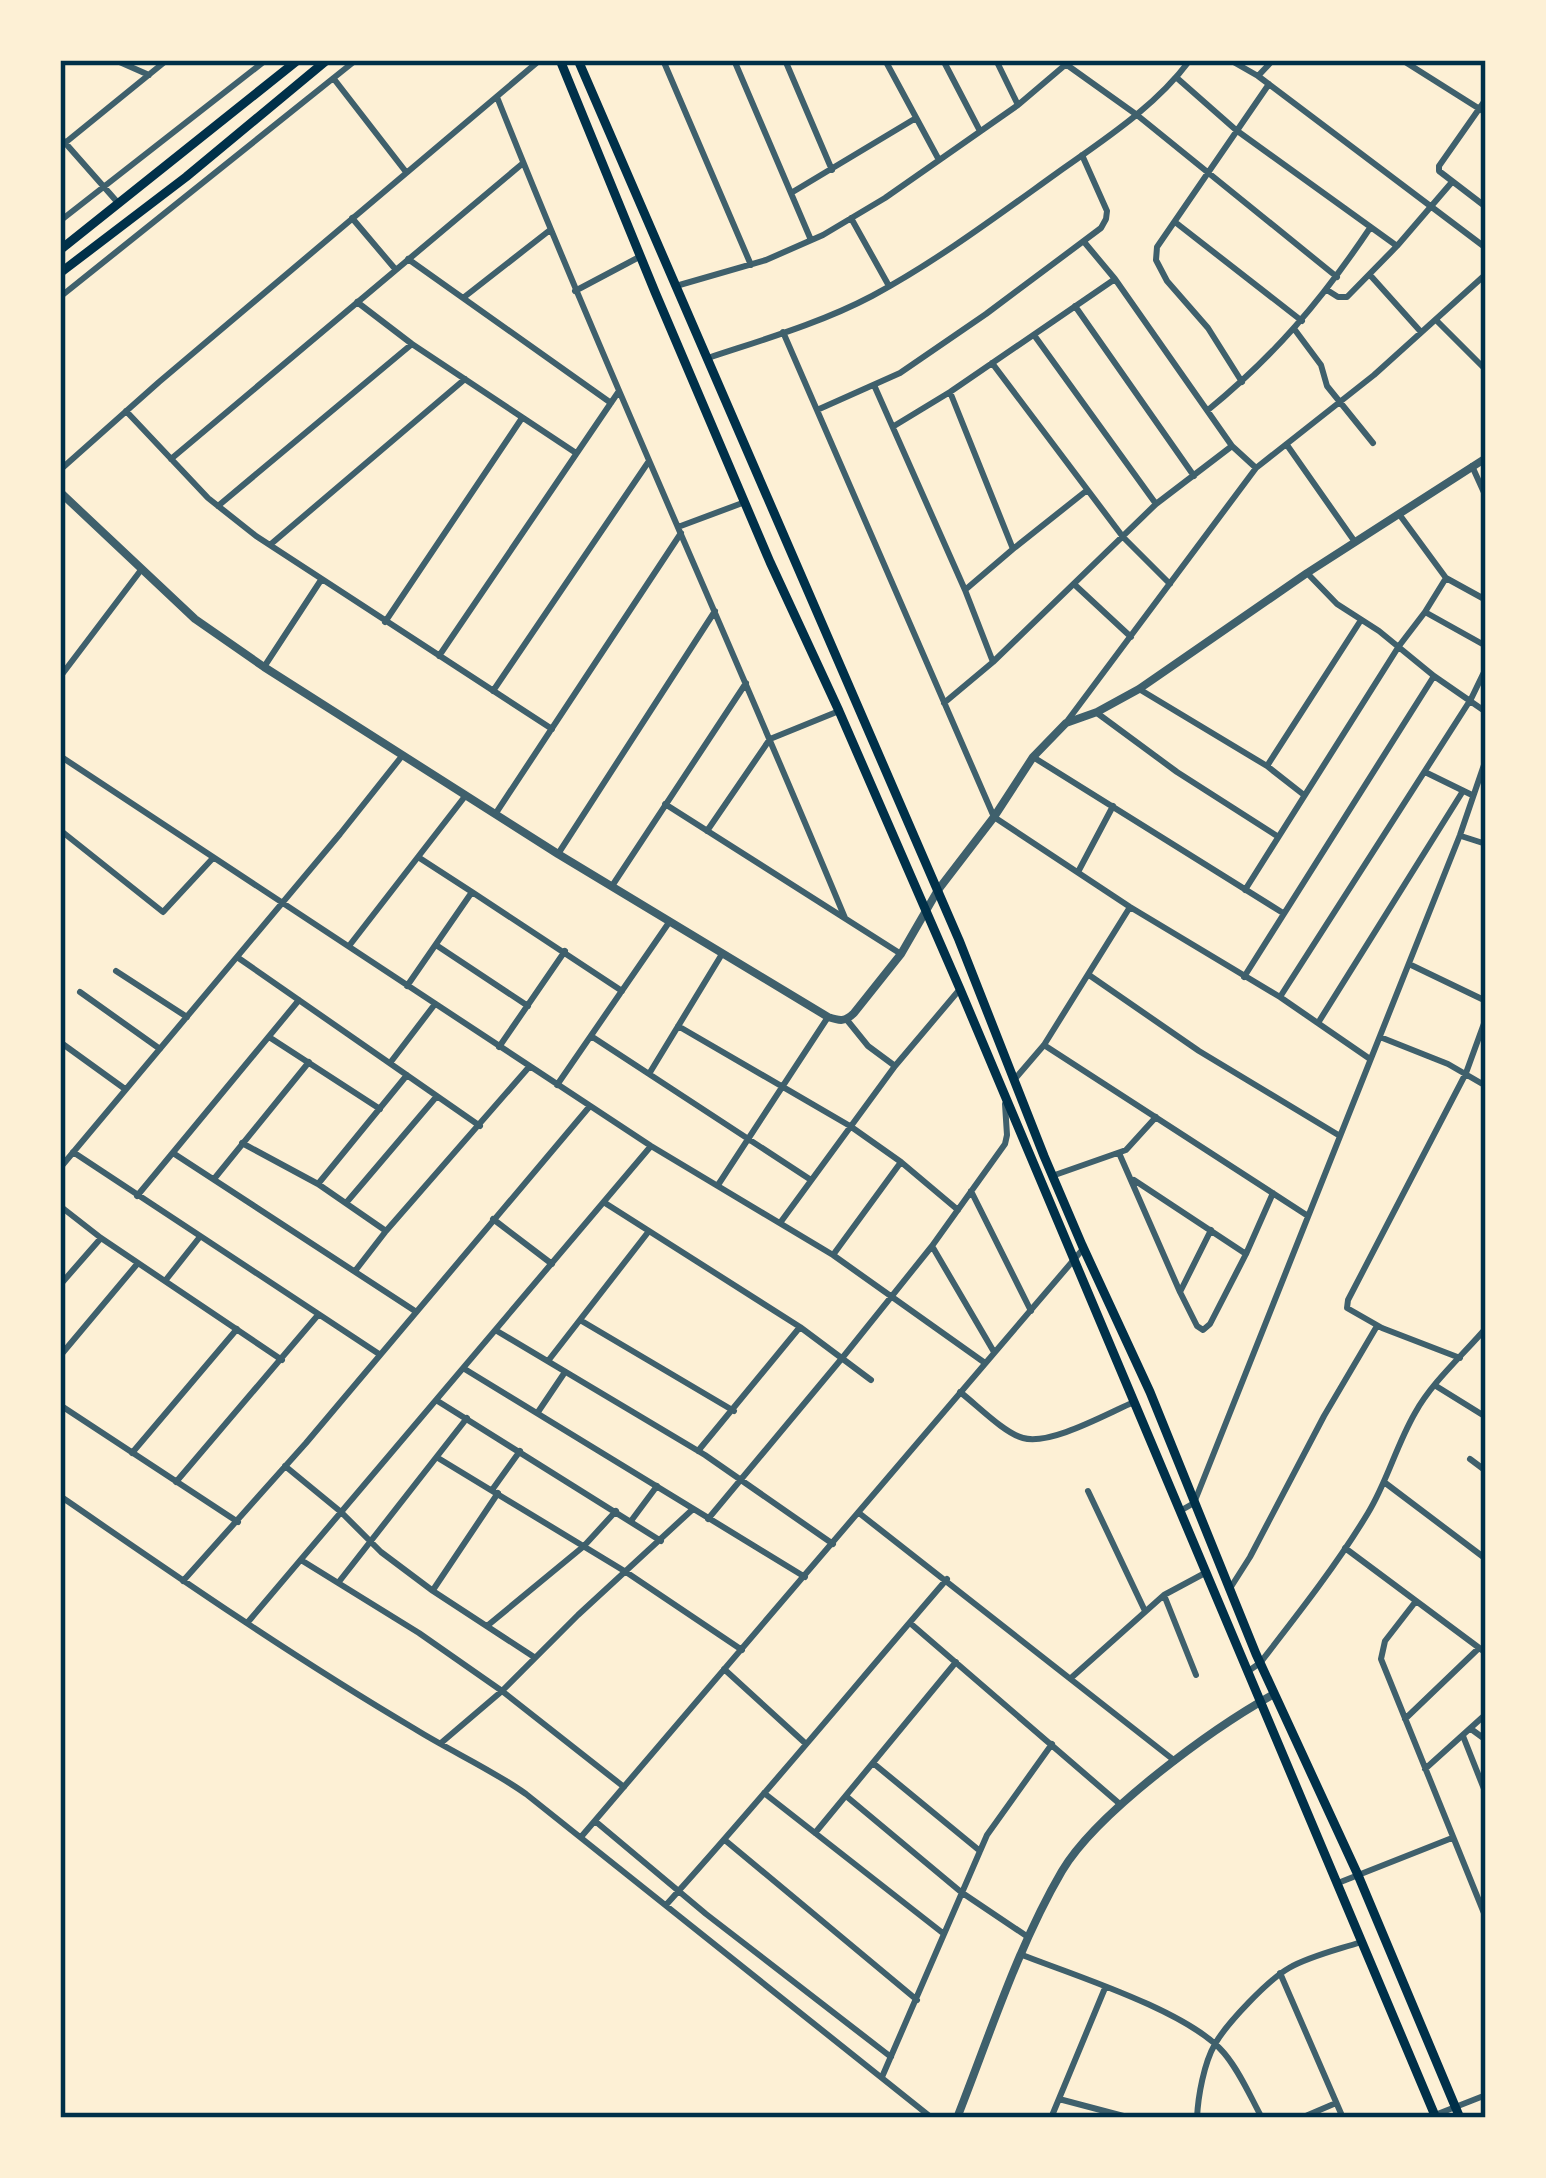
<svg xmlns="http://www.w3.org/2000/svg" width="1546" height="2178" font-family="Raleway,sans-serif">
<rect width="100%" height="100%" fill="#fdf0d5"/>
<g fill="none" stroke-linecap="round" stroke-linejoin="round">
<path stroke="#3f606c" stroke-width="6" d="M 115,60 L 149,75
M 663,60 L 751,265
M 734,60 L 811,240
M 785,60 L 832,170
M 885,60 L 939,160
M 943,60 L 980,131
M 996,60 L 1018,105
M 1060,60 L 1137,115 L 1337,277
M 1230,60 L 1258,76 L 1486,248
M 1402,60 L 1486,113
M 1258,76 L 1273,60
M 1177,78 L 1236,130 L 1397,246
M 334,79 L 406,172
M 497,97 C 607,373 731,643 845,918
M 1486,99 L 1439,166 L 1439,171 L 1486,207
M 60,137 L 119,204
M 60,147 L 167,60
M 791,193 L 916,118
M 352,218 L 396,270
M 851,218 L 889,286
M 60,221 L 266,60
M 1175,222 L 1302,321
M 1085,243 L 1115,279 L 1232,446 L 1256,468
M 408,259 L 611,403
M 1370,275 L 1421,332
M 676,286 L 766,260 L 823,235 L 885,198 L 1018,105 L 1071,60
M 1327,290 L 1338,297 L 1347,297 L 1397,246 L 1452,182
M 575,291 L 641,256
M 60,297 L 356,60
M 463,298 L 550,230
M 357,302 L 412,344 L 576,453
M 1075,306 L 1194,476
M 1438,322 L 1486,370
M 1295,330 L 1321,365 L 1327,386 L 1373,443
M 783,332 L 994,817 L 1130,907 L 1280,997 L 1370,1059
M 1034,335 L 1156,504
M 708,358 C 762,340 821,323 872,296 C 937,261 997,216 1057,173 C 1105,139 1155,107 1190,60
M 992,363 L 1123,537 L 1170,584
M 1242,382 L 1208,328 L 1167,281 L 1156,260 L 1157,247 L 1269,84
M 874,385 L 965,590 L 993,662
M 950,392 L 1013,549
M 817,410 L 900,373 L 986,314 L 1101,228 L 1106,219 L 1107,211 L 1082,155
M 1208,410 C 1275,355 1321,301 1370,228
M 126,411 L 208,498 L 256,536 L 552,729
M 894,426 L 950,392 L 1115,279
M 1287,445 L 1355,542
M 171,459 L 522,164
M 1472,466 L 1486,497
M 60,470 L 159,382 L 540,60
M 218,506 L 412,344
M 1399,514 L 1446,578 L 1486,600
M 678,527 L 745,502
M 271,544 L 465,379
M 1307,573 L 1337,604 L 1379,631 L 1434,676 L 1486,712
M 1075,585 L 1131,637
M 965,590 L 1013,549 L 1086,491
M 1425,612 L 1486,646
M 385,622 L 522,418
M 439,656 L 619,391
M 264,667 L 321,580
M 60,677 L 141,570
M 1139,689 L 1267,766 L 1304,795
M 493,691 L 649,461
M 944,703 L 993,662 L 1156,504 L 1232,446
M 1097,713 L 1177,772 L 1277,836
M 1068,720 L 1256,468 L 1374,375 L 1486,274
M 60,756 L 651,1146 L 833,1255 L 985,1363
M 1033,757 L 1283,913
M 1267,766 L 1361,620
M 1425,772 L 1472,795
M 665,804 L 901,954
M 496,813 L 681,533
M 60,830 L 163,912 L 213,858
M 707,831 L 770,739 L 839,711
M 1461,836 L 1486,844
M 558,854 L 715,611
M 418,857 L 472,892
M 1078,872 L 1113,806
M 612,886 L 746,683
M 1245,890 L 1399,646 L 1425,612 L 1446,578
M 436,945 L 528,1006
M 349,946 L 466,795
M 237,957 L 480,1126
M 1409,964 L 1486,1001
M 116,971 L 187,1017
M 1089,975 L 1199,1051 L 1340,1136
M 1244,977 L 1434,676
M 407,986 L 472,892 L 622,991
M 80,992 L 160,1049
M 1280,997 L 1471,699 L 1486,668
M 847,1020 L 868,1046 L 895,1066
M 1318,1023 L 1463,791
M 678,1026 L 850,1126 L 901,1162 L 958,1210
M 591,1036 L 811,1180
M 269,1037 L 380,1109
M 1380,1037 L 1448,1064 L 1486,1086
M 60,1042 L 125,1089
M 1044,1045 L 1308,1216
M 499,1047 L 565,951
M 390,1063 L 435,1004
M 649,1074 L 722,954
M 1014,1080 L 1044,1045 L 1130,907
M 557,1085 L 670,921
M 242,1143 L 318,1184 L 386,1231
M 73,1152 L 379,1354
M 173,1153 L 415,1311
M 1119,1153 L 1180,1292 L 1197,1326 L 1203,1330 L 1210,1324 L 1246,1254 L 1273,1193
M 60,1168 L 340,834 L 402,756
M 1052,1176 L 1126,1150 L 1156,1117
M 214,1179 L 309,1062
M 1134,1180 L 1246,1254
M 318,1184 L 407,1075
M 718,1185 L 828,1017
M 971,1191 L 1031,1311
M 137,1196 L 299,1000
M 346,1203 L 437,1096
M 605,1203 L 800,1327 L 871,1380
M 60,1206 L 101,1238 L 282,1360
M 493,1219 L 552,1264
M 780,1223 L 895,1066 L 960,989
M 932,1246 L 994,1352
M 833,1255 L 901,1162
M 355,1271 L 386,1231 L 529,1067
M 165,1281 L 199,1238
M 60,1285 L 101,1238
M 1180,1292 L 1211,1230
M 580,1320 L 734,1411
M 497,1331 L 705,1455 L 833,1544
M 60,1356 L 138,1263
M 1460,1358 L 1382,1328 L 1347,1308 L 1348,1300 L 1466,1073 L 1486,1018
M 548,1361 L 649,1231
M 463,1368 L 805,1577
M 1436,1386 L 1486,1417
M 960,1392 C 977,1405 1004,1433 1023,1438 C 1050,1446 1108,1413 1134,1402
M 436,1400 L 661,1541
M 60,1405 L 238,1522
M 538,1412 L 565,1372
M 698,1451 L 800,1327
M 132,1453 L 237,1329
M 438,1458 L 626,1572 L 742,1650
M 1470,1459 L 1486,1471
M 285,1466 L 341,1512 L 381,1552 L 433,1591 L 534,1657
M 176,1482 L 318,1315
M 1384,1482 L 1486,1559
M 492,1490 L 520,1451
M 1088,1491 L 1145,1611
M 60,1496 C 176,1576 293,1657 415,1729 C 452,1752 491,1769 526,1794 L 932,2118
M 1180,1511 L 1194,1503 L 1460,835 L 1486,759
M 859,1513 L 1175,1761
M 708,1519 L 843,1357 L 932,1246 L 1005,1144 L 1007,1135 L 1005,1104
M 631,1521 L 657,1486
M 1345,1548 L 1486,1653
M 301,1560 L 419,1633 L 502,1691 L 624,1787
M 183,1581 L 306,1443 L 590,1106
M 338,1583 L 467,1418
M 433,1590 L 498,1493
M 1229,1590 L 1250,1557 L 1324,1416 L 1377,1326
M 1164,1595 L 1196,1675
M 1416,1601 L 1385,1641 L 1381,1659 L 1486,1918
M 248,1622 L 651,1146
M 910,1623 L 1121,1805
M 487,1626 L 584,1546 L 616,1511
M 724,1669 L 805,1743
M 1247,1672 L 1260,1663 C 1298,1614 1336,1566 1368,1513 C 1387,1482 1396,1446 1415,1413 C 1432,1382 1463,1355 1486,1328
M 1071,1678 L 1164,1595 L 1205,1573
M 1405,1719 L 1479,1648
M 1471,1729 L 1486,1740
M 1463,1736 L 1486,1794
M 441,1743 L 502,1691 L 578,1615 L 693,1509
M 873,1763 L 980,1851
M 1425,1769 L 1486,1714
M 764,1793 L 944,1934
M 846,1796 L 961,1892 L 1028,1937
M 595,1821 L 706,1914 L 891,2057
M 815,1833 L 956,1662
M 581,1837 L 1083,1249
M 726,1841 L 917,2000
M 1338,1883 L 1452,1838
M 666,1905 C 762,1799 853,1688 947,1579
M 1022,1955 C 1074,1975 1190,2012 1224,2053 C 1240,2072 1250,2096 1262,2118
M 1280,1973 L 1343,2118
M 882,2077 L 987,1835 L 1052,1744
M 1059,2099 L 1131,2118
M 1435,2115 L 1486,2095
M 1051,2118 L 1105,1988
M 1197,2118 C 1198,2096 1204,2063 1215,2044 C 1227,2023 1268,1980 1289,1968 C 1310,1956 1337,1950 1361,1942
M 1301,2118 L 1336,2103"/>
<path stroke="#3f606c" stroke-width="8" d="M 60,492 L 195,619 L 264,667 L 558,854 L 828,1017 C 840,1021 845,1022 854,1013 L 901,954 L 938,890 L 994,817 L 1033,757 L 1066,723 L 1097,712 L 1139,689 L 1307,573 L 1486,458
M 957,2118 C 989,2037 1018,1946 1062,1871 C 1097,1812 1213,1728 1274,1694"/>
<path stroke="#003049" stroke-width="9" d="M 560,60 L 655,292 L 770,562 L 839,711 L 960,989 L 1436,2118
M 578,60 L 959,940 L 1044,1156 L 1082,1245 L 1150,1392 L 1256,1654 L 1358,1875 L 1460,2118
M 60,250 L 298,60
M 60,273 L 186,177 L 327,60"/>
</g>
<rect width="1546" height="2178" fill="none" stroke="#fdf0d5" stroke-width="126"/>
<rect x="63" y="63" width="1420" height="2052" fill="none" stroke="#003049" stroke-width="4.5"/>
</svg>
